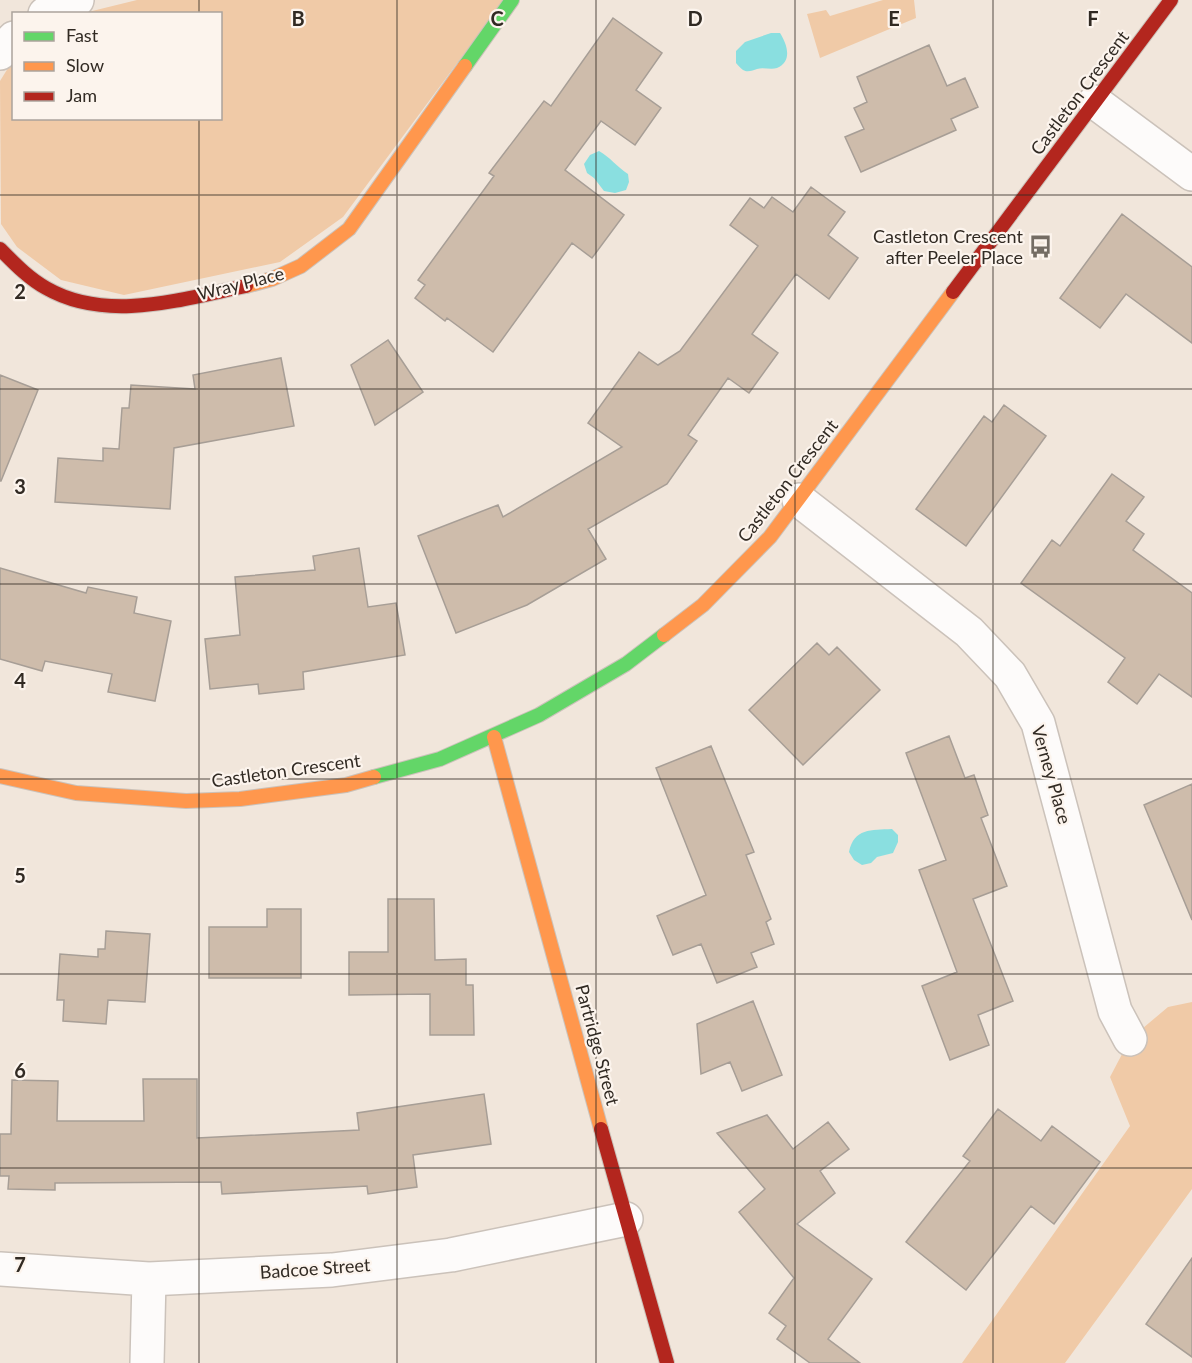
<svg xmlns="http://www.w3.org/2000/svg" width="1192" height="1363" font-family="Lato,sans-serif">
<rect width="100%" height="100%" fill="#f1e6db"/>
<path fill="#f0caa7" d="M 137,0 L 504,0 L 343,217 L 280,262 L 124,295 L 61,280 L 17,247 L 1,224 L 0,81 L 13,60 L 14,118 L 220,118 L 220,14 L 84,13 Z
M 883,0 L 914,0 L 916,18 L 820,58 L 807,14 L 826,10 L 830,16 Z
M 1192,1002 L 1192,1189 L 1065,1363 L 962,1363 L 1130,1126 L 1110,1077 L 1130,1039 L 1168,1007 Z"/>
<path fill="#8adfe0" d="M 771,33 L 780,33 C 787,44 793,61 777,68 C 771,70 763,67 757,69 C 753,70 748,73 743,70 C 740,68 738,65 736,63 L 736,51 L 745,42 Z
M 599,151 C 610,157 617,167 628,174 L 629,182 L 626,190 L 615,193 L 604,191 L 594,178 L 587,173 L 584,164 L 590,155 Z
M 892,829 L 898,835 L 898,842 L 893,853 L 877,857 L 871,863 L 862,865 L 854,860 L 849,852 C 854,828 871,830 892,829 Z"/>
<path fill="#cebcab" stroke="#a79e96" stroke-width="1.5" d="M 613,18 L 662,53 L 636,90 L 661,108 L 635,145 L 601,121 L 565,170 L 624,215 L 592,258 L 572,243 L 493,352 L 447,318 L 445,321 L 415,298 L 425,285 L 418,280 L 494,176 L 489,173 L 544,101 L 551,106 Z
M 929,45 L 947,86 L 965,78 L 978,107 L 951,119 L 956,130 L 861,172 L 845,137 L 864,129 L 854,108 L 867,102 L 857,77 Z
M 811,187 L 845,212 L 828,235 L 858,258 L 829,299 L 796,274 L 752,334 L 778,353 L 749,393 L 728,378 L 688,435 L 697,441 L 667,484 L 588,529 L 606,559 L 527,605 L 456,633 L 418,536 L 498,505 L 503,517 L 622,447 L 588,423 L 639,352 L 658,365 L 680,351 L 758,246 L 730,225 L 750,198 L 764,208 L 772,197 L 793,212 Z
M 1122,214 L 1192,267 L 1192,343 L 1126,294 L 1100,328 L 1060,298 Z
M 388,340 L 423,392 L 375,425 L 351,365 Z
M 281,358 L 294,426 L 174,448 L 170,509 L 55,502 L 58,458 L 103,461 L 103,448 L 119,449 L 122,408 L 129,408 L 131,385 L 195,389 L 193,375 Z
M 0,375 L 38,390 L 1,481 L 0,481 Z
M 1004,405 L 1046,436 L 966,546 L 916,509 L 984,416 L 992,422 Z
M 1112,474 L 1144,497 L 1126,521 L 1144,534 L 1133,550 L 1192,593 L 1192,697 L 1159,674 L 1137,704 L 1108,682 L 1125,658 L 1021,583 L 1052,540 L 1060,546 Z
M 359,548 L 368,607 L 396,603 L 405,655 L 303,672 L 304,689 L 259,694 L 258,684 L 210,689 L 205,639 L 240,635 L 235,577 L 315,570 L 313,556 Z
M 0,568 L 86,593 L 88,587 L 137,597 L 134,613 L 171,621 L 155,701 L 108,692 L 112,674 L 45,661 L 42,671 L 0,659 Z
M 817,643 L 829,655 L 837,647 L 880,690 L 803,765 L 749,710 Z
M 949,736 L 965,778 L 974,775 L 988,815 L 981,818 L 1007,886 L 973,899 L 1013,1001 L 978,1015 L 989,1045 L 950,1060 L 922,986 L 957,972 L 919,870 L 946,860 L 906,753 Z
M 711,746 L 754,852 L 746,855 L 771,919 L 766,922 L 774,944 L 751,953 L 757,967 L 717,983 L 701,944 L 673,955 L 657,916 L 706,895 L 656,768 Z
M 1192,784 L 1192,920 L 1144,805 Z
M 388,899 L 434,899 L 435,960 L 466,959 L 466,985 L 473,985 L 474,1035 L 430,1035 L 430,994 L 349,995 L 349,952 L 388,952 Z
M 267,909 L 301,909 L 301,978 L 209,978 L 209,927 L 267,927 Z
M 106,931 L 150,934 L 145,1002 L 108,1000 L 106,1024 L 63,1021 L 64,1000 L 57,1000 L 60,954 L 98,957 L 98,949 L 105,949 Z
M 753,1001 L 782,1075 L 742,1091 L 730,1062 L 701,1074 L 697,1024 Z
M 143,1079 L 197,1079 L 197,1138 L 359,1130 L 357,1113 L 484,1094 L 491,1144 L 413,1155 L 417,1187 L 368,1194 L 367,1186 L 222,1194 L 221,1182 L 55,1183 L 55,1190 L 8,1189 L 9,1176 L 0,1176 L 0,1134 L 11,1134 L 12,1080 L 58,1081 L 57,1121 L 144,1121 Z
M 998,1109 L 1041,1141 L 1052,1126 L 1100,1162 L 1054,1224 L 1031,1206 L 966,1290 L 906,1242 L 970,1161 L 963,1156 Z
M 767,1115 L 793,1149 L 828,1122 L 849,1149 L 820,1171 L 835,1193 L 797,1224 L 872,1279 L 828,1339 L 860,1363 L 810,1363 L 777,1339 L 786,1326 L 769,1313 L 794,1278 L 739,1212 L 765,1189 L 717,1133 Z
M 1192,1258 L 1192,1357 L 1146,1324 Z"/>
<g fill="none" stroke-linecap="round" stroke-linejoin="round">
<defs>
<path id="street" d="M 45,14 L 57,6 L 77,0
M 0,53 L 14,38
M 1095,102 L 1192,174
M 799,500 L 969,632 L 1010,675 L 1038,723 L 1115,1011 L 1130,1039
M 0,1269 L 149,1279 L 332,1270 L 451,1255 L 626,1219
M 147,1363 L 149,1279"/>
<path id="fast" d="M 465,66 L 512,0
M 374,777 L 440,759 L 539,715 L 626,664 L 664,635"/>
<path id="slow" d="M 246,286 L 272,279 L 301,266 L 349,229 L 465,66
M 664,635 L 703,605 L 770,537 L 953,292
M 494,737 L 601,1129
M 0,776 L 76,793 L 186,801 L 240,799 L 346,785 L 374,777"/>
<path id="jam" d="M 0,249 C 14,263 28,278 46,288 C 107,323 182,299 246,286
M 953,292 L 1171,0
M 601,1129 L 667,1363"/>
</defs>
<use href="#street" stroke="#cbc2ba" stroke-width="36"/>
<use href="#fast" stroke="#cbc2ba" stroke-width="16"/>
<use href="#slow" stroke="#cbc2ba" stroke-width="16"/>
<use href="#jam" stroke="#cbc2ba" stroke-width="16"/>
<use href="#street" stroke="#fdfbfa" stroke-width="33"/>
<use href="#fast" stroke="#63d668" stroke-width="14"/>
<use href="#slow" stroke="#ff974d" stroke-width="14"/>
<use href="#jam" stroke="#b3261e" stroke-width="14"/>
</g>
<path fill="none" stroke="#312a23" stroke-width="1.5" stroke-opacity="0.55" d="M 199,0 L 199,14M 397,0 L 397,1363M 596,0 L 596,1363M 795,0 L 795,1363M 993,0 L 993,1363M 199,118 L 199,1363M 0,195 L 1192,195M 0,389 L 1192,389M 0,584 L 1192,584M 0,779 L 1192,779M 0,974 L 1192,974M 0,1168 L 1192,1168"/>
<defs>
<symbol id="bus-bare" viewBox="-9 -9 18 18"><path d="M-5-6H5V4H4V6H2V4H-2V6H-4V4H-5ZM-3.5-4V0h7V-4ZM-3.5 1.2v1.5H-2V1.2ZM2 1.2v1.5H3.5V1.2Z" fill="#746c63" stroke="#fcf4ed" stroke-width="2.5" paint-order="stroke"/></symbol>
</defs>
<g fill-rule="evenodd">
<use href="#bus-bare" x="1024" y="230" width="33" height="33"/>
</g>
<g text-anchor="middle" stroke-width="4.5" stroke-linejoin="round" paint-order="stroke">
<g font-size="18" fill="#312a23" stroke="#fcf4ed">
<text transform="translate(1080 93) rotate(-53)" y="6">Castleton Crescent</text>
<text transform="translate(241 284) rotate(-14)" y="6">Wray Place</text>
<text transform="translate(788 481) rotate(-52)" y="6">Castleton Crescent</text>
<text transform="translate(286 771) rotate(-8)" y="6">Castleton Crescent</text>
<text transform="translate(1051 775) rotate(74)" y="6">Verney Place</text>
<text transform="translate(597 1045) rotate(75)" y="6">Partridge Street</text>
<text transform="translate(315 1269) rotate(-4)" y="6">Badcoe Street</text>
</g>
<g font-size="18" fill="#312a23" stroke="#fcf4ed" text-anchor="end">
<text x="1023" y="243">Castleton Crescent<tspan x="1023" dy="21">after Peeler Place</tspan></text>
</g>
</g>
<g font-size="20" text-anchor="middle" font-weight="bold" fill="#312a23" stroke="#fcf4ed" stroke-width="4.5" stroke-linejoin="round" paint-order="stroke">
<text x="298" y="26">B</text>
<text x="497" y="26">C</text>
<text x="695" y="26">D</text>
<text x="894" y="26">E</text>
<text x="1093" y="26">F</text>
<text x="20" y="299">2</text>
<text x="20" y="494">3</text>
<text x="20" y="688">4</text>
<text x="20" y="883">5</text>
<text x="20" y="1078">6</text>
<text x="20" y="1272">7</text>
</g>
<rect x="12" y="12" width="210" height="108" fill="#fcf4ed" stroke="#aba39c" stroke-width="1.5"/>
<rect x="24" y="32" width="30" height="9" fill="#63d668" stroke="#aba39c" stroke-width="1.5"/>
<text x="66" y="42" font-size="18" fill="#312a23">Fast</text>
<rect x="24" y="62" width="30" height="9" fill="#ff974d" stroke="#aba39c" stroke-width="1.5"/>
<text x="66" y="72" font-size="18" fill="#312a23">Slow</text>
<rect x="24" y="92" width="30" height="9" fill="#b3261e" stroke="#aba39c" stroke-width="1.5"/>
<text x="66" y="102" font-size="18" fill="#312a23">Jam</text>
</svg>
